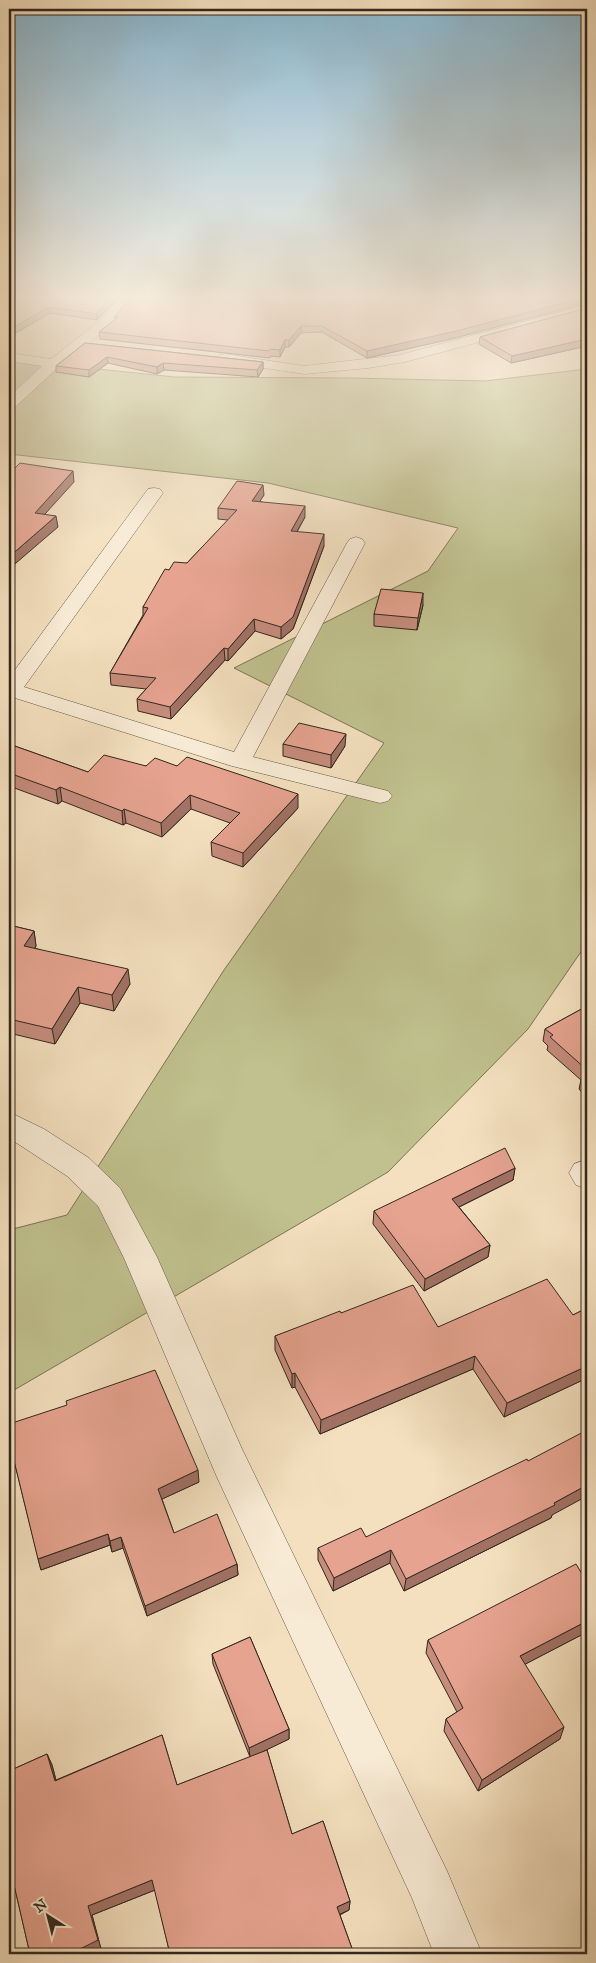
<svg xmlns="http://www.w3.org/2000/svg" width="596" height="1963" font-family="'IM FELL Great Primer',serif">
<rect width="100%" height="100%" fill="#f4e0bf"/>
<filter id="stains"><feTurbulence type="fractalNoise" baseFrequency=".004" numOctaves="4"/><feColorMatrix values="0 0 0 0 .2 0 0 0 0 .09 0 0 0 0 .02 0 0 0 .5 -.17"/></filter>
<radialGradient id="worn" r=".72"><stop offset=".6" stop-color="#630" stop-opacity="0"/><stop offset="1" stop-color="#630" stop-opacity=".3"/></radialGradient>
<path fill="#c0c18e" stroke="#797456" d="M 9,360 L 175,377 L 351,378 L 485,381 L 587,369 L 587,438 L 583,446 L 587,447 L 587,943 L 528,1029 L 388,1172 L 9,1393 L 9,1230 L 67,1215 L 224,970 L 384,743 L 234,668 L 428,571 L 458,528 L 268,483 L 9,454 Z"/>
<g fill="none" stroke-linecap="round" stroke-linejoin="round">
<defs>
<path id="street" d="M 123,296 L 136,296 L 109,327 L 54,371 L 14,408 L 9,410 L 9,397 L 42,366 L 9,361 L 9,353 L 51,359 L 99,321 Z
M 587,305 L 587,313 L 405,362 L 368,368 L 304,374 L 225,362 L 220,361 L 218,358 L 220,355 L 225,354 L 304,366 L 399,355 Z
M 154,488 L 160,489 L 163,493 L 24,687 L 234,752 L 347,543 L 350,539 L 356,537 L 362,539 L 365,543 L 253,757 L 388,791 L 392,796 L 388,801 L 380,803 L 232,766 L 15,698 L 9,699 L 9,678 L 148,489 Z
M 9,1112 L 44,1129 L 89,1158 L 120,1188 L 157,1257 L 242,1449 L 447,1871 L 482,1954 L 434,1954 L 412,1898 L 216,1475 L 124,1258 L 98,1206 L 67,1176 L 9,1138 Z
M 585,1160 L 587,1161 L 587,1189 L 576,1185 L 569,1173 L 574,1164 Z"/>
</defs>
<use href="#street" stroke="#625546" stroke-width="1"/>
<use href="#street" fill="#f8ebd5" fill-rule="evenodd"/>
</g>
<path fill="#c68c7c" stroke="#32271d" d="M 9,296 L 120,296 L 97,320 L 50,313 L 9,337 Z
M 587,296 L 587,304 L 587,303 L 451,339 L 367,358 L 322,332 L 301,333 L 289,347 L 285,347 L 280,357 L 271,356 L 270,358 L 100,339 L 99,332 L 115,320 L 115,316 L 279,297 Z
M 587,308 L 587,346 L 511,363 L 479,344 L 480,337 Z
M 85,343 L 263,362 L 263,369 L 258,377 L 164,370 L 157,374 L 108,363 L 89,377 L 56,372 L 56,366 Z
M 264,495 L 259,501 L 305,517 L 297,532 L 324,546 L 293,629 L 281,639 L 255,631 L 228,661 L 225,660 L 171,719 L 138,711 L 137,699 L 146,689 L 111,685 L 110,673 L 143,615 L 143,607 L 169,570 L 187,563 L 228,520 L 218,519 L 218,508 Z
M 423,605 L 417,630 L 374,626 L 374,614 Z
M 9,744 L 88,772 L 146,766 L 177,766 L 298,808 L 243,867 L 212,856 L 211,842 L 230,823 L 191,809 L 162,837 L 126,823 L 123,825 L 62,801 L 58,804 L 9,786 Z
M 283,744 L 345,746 L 331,768 L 283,756 Z
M 9,925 L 34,931 L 36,946 L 35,948 L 130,984 L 114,1011 L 80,1003 L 55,1044 L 9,1033 Z
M 587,1006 L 587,1098 L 579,1089 L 581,1080 L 547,1050 L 548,1046 L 543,1041 L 545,1029 Z
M 515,1168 L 513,1180 L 459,1207 L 490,1245 L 488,1257 L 424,1291 L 373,1224 L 374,1211 Z
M 587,1308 L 587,1378 L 504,1417 L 473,1369 L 320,1434 L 295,1387 L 292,1388 L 275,1350 L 275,1336 L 341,1313 L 438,1327 L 573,1315 Z
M 9,1440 L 199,1482 L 162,1499 L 174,1533 L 237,1564 L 238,1575 L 147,1616 L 123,1548 L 112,1552 L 110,1545 L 41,1570 Z
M 552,1515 L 551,1518 L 404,1591 L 390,1563 L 333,1591 L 318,1560 L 318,1548 L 366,1537 Z
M 587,1582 L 587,1632 L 525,1664 L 560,1739 L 478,1791 L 444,1731 L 446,1719 L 457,1712 L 426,1653 L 428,1640 Z
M 250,1637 L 289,1729 L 289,1739 L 263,1751 L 267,1750 L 292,1834 L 323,1821 L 350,1901 L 349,1910 L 340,1915 L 354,1954 L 170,1954 L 155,1890 L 92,1915 L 101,1949 L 91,1954 L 30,1954 L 9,1863 L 9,1771 L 47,1754 L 52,1765 L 56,1780 L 162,1735 L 177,1785 L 250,1757 L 213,1664 L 212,1654 Z"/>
<path fill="#a17265" stroke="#32271d" d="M 113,296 L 120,296 L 97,320 L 96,314 Z
M 587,297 L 587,303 L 451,339 L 367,358 L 367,351 Z
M 49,307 L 50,313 L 9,337 L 9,330 Z
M 301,326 L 301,333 L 289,347 L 289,340 Z
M 587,339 L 587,346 L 511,363 L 512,356 Z
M 285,340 L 285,347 L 280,357 L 280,350 Z
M 107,357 L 108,363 L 89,377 L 89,370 Z
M 263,362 L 263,369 L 258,377 L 257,370 Z
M 163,363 L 164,370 L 157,374 L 157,367 Z
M 73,471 L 74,482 L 36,524 L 35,513 Z
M 263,485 L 264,495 L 253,512 L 252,501 Z
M 305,506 L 305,517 L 291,542 L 291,531 Z
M 56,516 L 58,527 L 9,569 L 9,557 Z
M 324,534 L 324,546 L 293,629 L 281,639 L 281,627 Z
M 423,593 L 423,605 L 417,630 L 418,618 Z
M 254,619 L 255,631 L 228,661 L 228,649 Z
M 224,648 L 225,660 L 171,719 L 170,707 Z
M 346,734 L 345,746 L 331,768 L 331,755 Z
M 60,787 L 62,801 L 58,804 L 56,790 Z
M 298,794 L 298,808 L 243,867 L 243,853 Z
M 190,795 L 191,809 L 162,837 L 161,823 Z
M 124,809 L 126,823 L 123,825 L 122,811 Z
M 34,931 L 36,946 L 26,961 L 24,946 Z
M 128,969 L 130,984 L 114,1011 L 112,995 Z
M 78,987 L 80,1003 L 55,1044 L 52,1029 Z
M 515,1168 L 513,1180 L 451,1211 L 452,1199 Z
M 490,1245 L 488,1257 L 424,1291 L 425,1279 Z
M 475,1356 L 473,1369 L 320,1434 L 321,1420 Z
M 587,1366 L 587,1378 L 504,1417 L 507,1403 Z
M 295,1373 L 295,1387 L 292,1388 L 292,1374 Z
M 198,1470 L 199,1482 L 160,1500 L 158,1489 Z
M 587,1485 L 587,1496 L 552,1515 L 551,1518 L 404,1591 L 406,1579 L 554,1503 Z
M 108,1534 L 110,1545 L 41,1570 L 38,1559 Z
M 121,1537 L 123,1548 L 112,1552 L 110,1541 Z
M 391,1550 L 390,1563 L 333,1591 L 334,1578 Z
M 237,1564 L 238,1575 L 147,1616 L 145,1606 Z
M 587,1621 L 587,1632 L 516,1669 L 520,1656 Z
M 564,1727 L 560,1739 L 478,1791 L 482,1780 Z
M 289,1729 L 289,1739 L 250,1758 L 249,1748 Z
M 47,1754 L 52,1765 L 59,1792 L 55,1781 Z
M 152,1880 L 155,1890 L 92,1915 L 101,1949 L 91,1954 L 70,1954 L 88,1906 Z
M 350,1901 L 349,1910 L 336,1916 L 337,1907 Z"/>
<path fill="#e6a390" stroke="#32271d" d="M 9,296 L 113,296 L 96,314 L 49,307 L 9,330 Z
M 132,296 L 274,296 L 279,297 L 283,296 L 587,297 L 452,332 L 367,351 L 322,326 L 301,326 L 289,340 L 285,340 L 280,350 L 271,349 L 269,351 L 99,332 L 118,317 L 115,316 Z
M 587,308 L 587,339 L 512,356 L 480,337 Z
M 85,343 L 263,362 L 257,370 L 163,363 L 157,367 L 107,357 L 89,370 L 56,366 Z
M 20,463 L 73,471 L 35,513 L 56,516 L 9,557 L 9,474 Z
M 237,481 L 263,485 L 252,501 L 305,506 L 291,531 L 324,534 L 293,617 L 281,627 L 254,619 L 228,649 L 224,648 L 170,707 L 137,699 L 156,678 L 110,673 L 148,608 L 143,607 L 165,569 L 169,570 L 174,562 L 187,563 L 237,510 L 218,508 Z
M 381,589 L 423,593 L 418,618 L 374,614 Z
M 299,723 L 346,734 L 331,755 L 283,744 Z
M 9,744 L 88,772 L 104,755 L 146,766 L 155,758 L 177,766 L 187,757 L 298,794 L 243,853 L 211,842 L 240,813 L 190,795 L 161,823 L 124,809 L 122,811 L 60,787 L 56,790 L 9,773 Z
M 9,925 L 34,931 L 24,946 L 128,969 L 112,995 L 78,987 L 52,1029 L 9,1019 Z
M 587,1006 L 587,1070 L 550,1037 L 553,1035 L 545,1029 Z
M 587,1075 L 587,1082 L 582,1077 Z
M 505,1148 L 515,1168 L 452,1199 L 490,1245 L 425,1279 L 374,1211 Z
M 547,1279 L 573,1315 L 587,1308 L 587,1366 L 507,1403 L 475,1356 L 321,1420 L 295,1373 L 292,1374 L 275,1336 L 340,1311 L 341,1313 L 413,1285 L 438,1327 Z
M 155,1370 L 198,1470 L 158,1489 L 174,1533 L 217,1514 L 237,1564 L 145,1606 L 121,1537 L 110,1541 L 108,1534 L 38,1559 L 9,1440 L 9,1424 L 67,1405 L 66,1401 Z
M 587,1430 L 587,1485 L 554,1503 L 555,1505 L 406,1579 L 391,1550 L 334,1578 L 318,1548 L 361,1528 L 366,1537 L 527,1459 L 528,1461 Z
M 576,1564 L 587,1582 L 587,1621 L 520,1656 L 564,1727 L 482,1780 L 446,1719 L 463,1708 L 428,1640 Z
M 250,1637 L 289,1729 L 249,1748 L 212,1654 Z
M 162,1735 L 177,1785 L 267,1750 L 292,1834 L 323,1821 L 350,1901 L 337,1907 L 354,1954 L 170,1954 L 152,1880 L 88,1906 L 98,1940 L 70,1954 L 30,1954 L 9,1863 L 9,1771 L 47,1754 L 55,1781 Z"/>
<linearGradient id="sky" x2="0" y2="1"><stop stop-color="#89b8d2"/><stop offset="0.52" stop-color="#faf1e2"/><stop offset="1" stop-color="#faf1e2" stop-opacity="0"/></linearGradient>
<rect width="596" height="571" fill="url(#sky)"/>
<rect width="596" height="1963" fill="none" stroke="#f4e0bf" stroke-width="30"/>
<rect x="10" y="10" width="576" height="1943" fill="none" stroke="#32271d" stroke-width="2.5"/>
<rect x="15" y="15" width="566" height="1933" fill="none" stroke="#32271d"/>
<g transform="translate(48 1916) rotate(324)" stroke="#f8ebd5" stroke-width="4" paint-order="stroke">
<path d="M0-4L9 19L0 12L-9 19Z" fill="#32271d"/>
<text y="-8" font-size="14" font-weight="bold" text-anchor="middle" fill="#32271d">N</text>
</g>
<rect width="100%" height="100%" filter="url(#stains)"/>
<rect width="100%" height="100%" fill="url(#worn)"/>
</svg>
